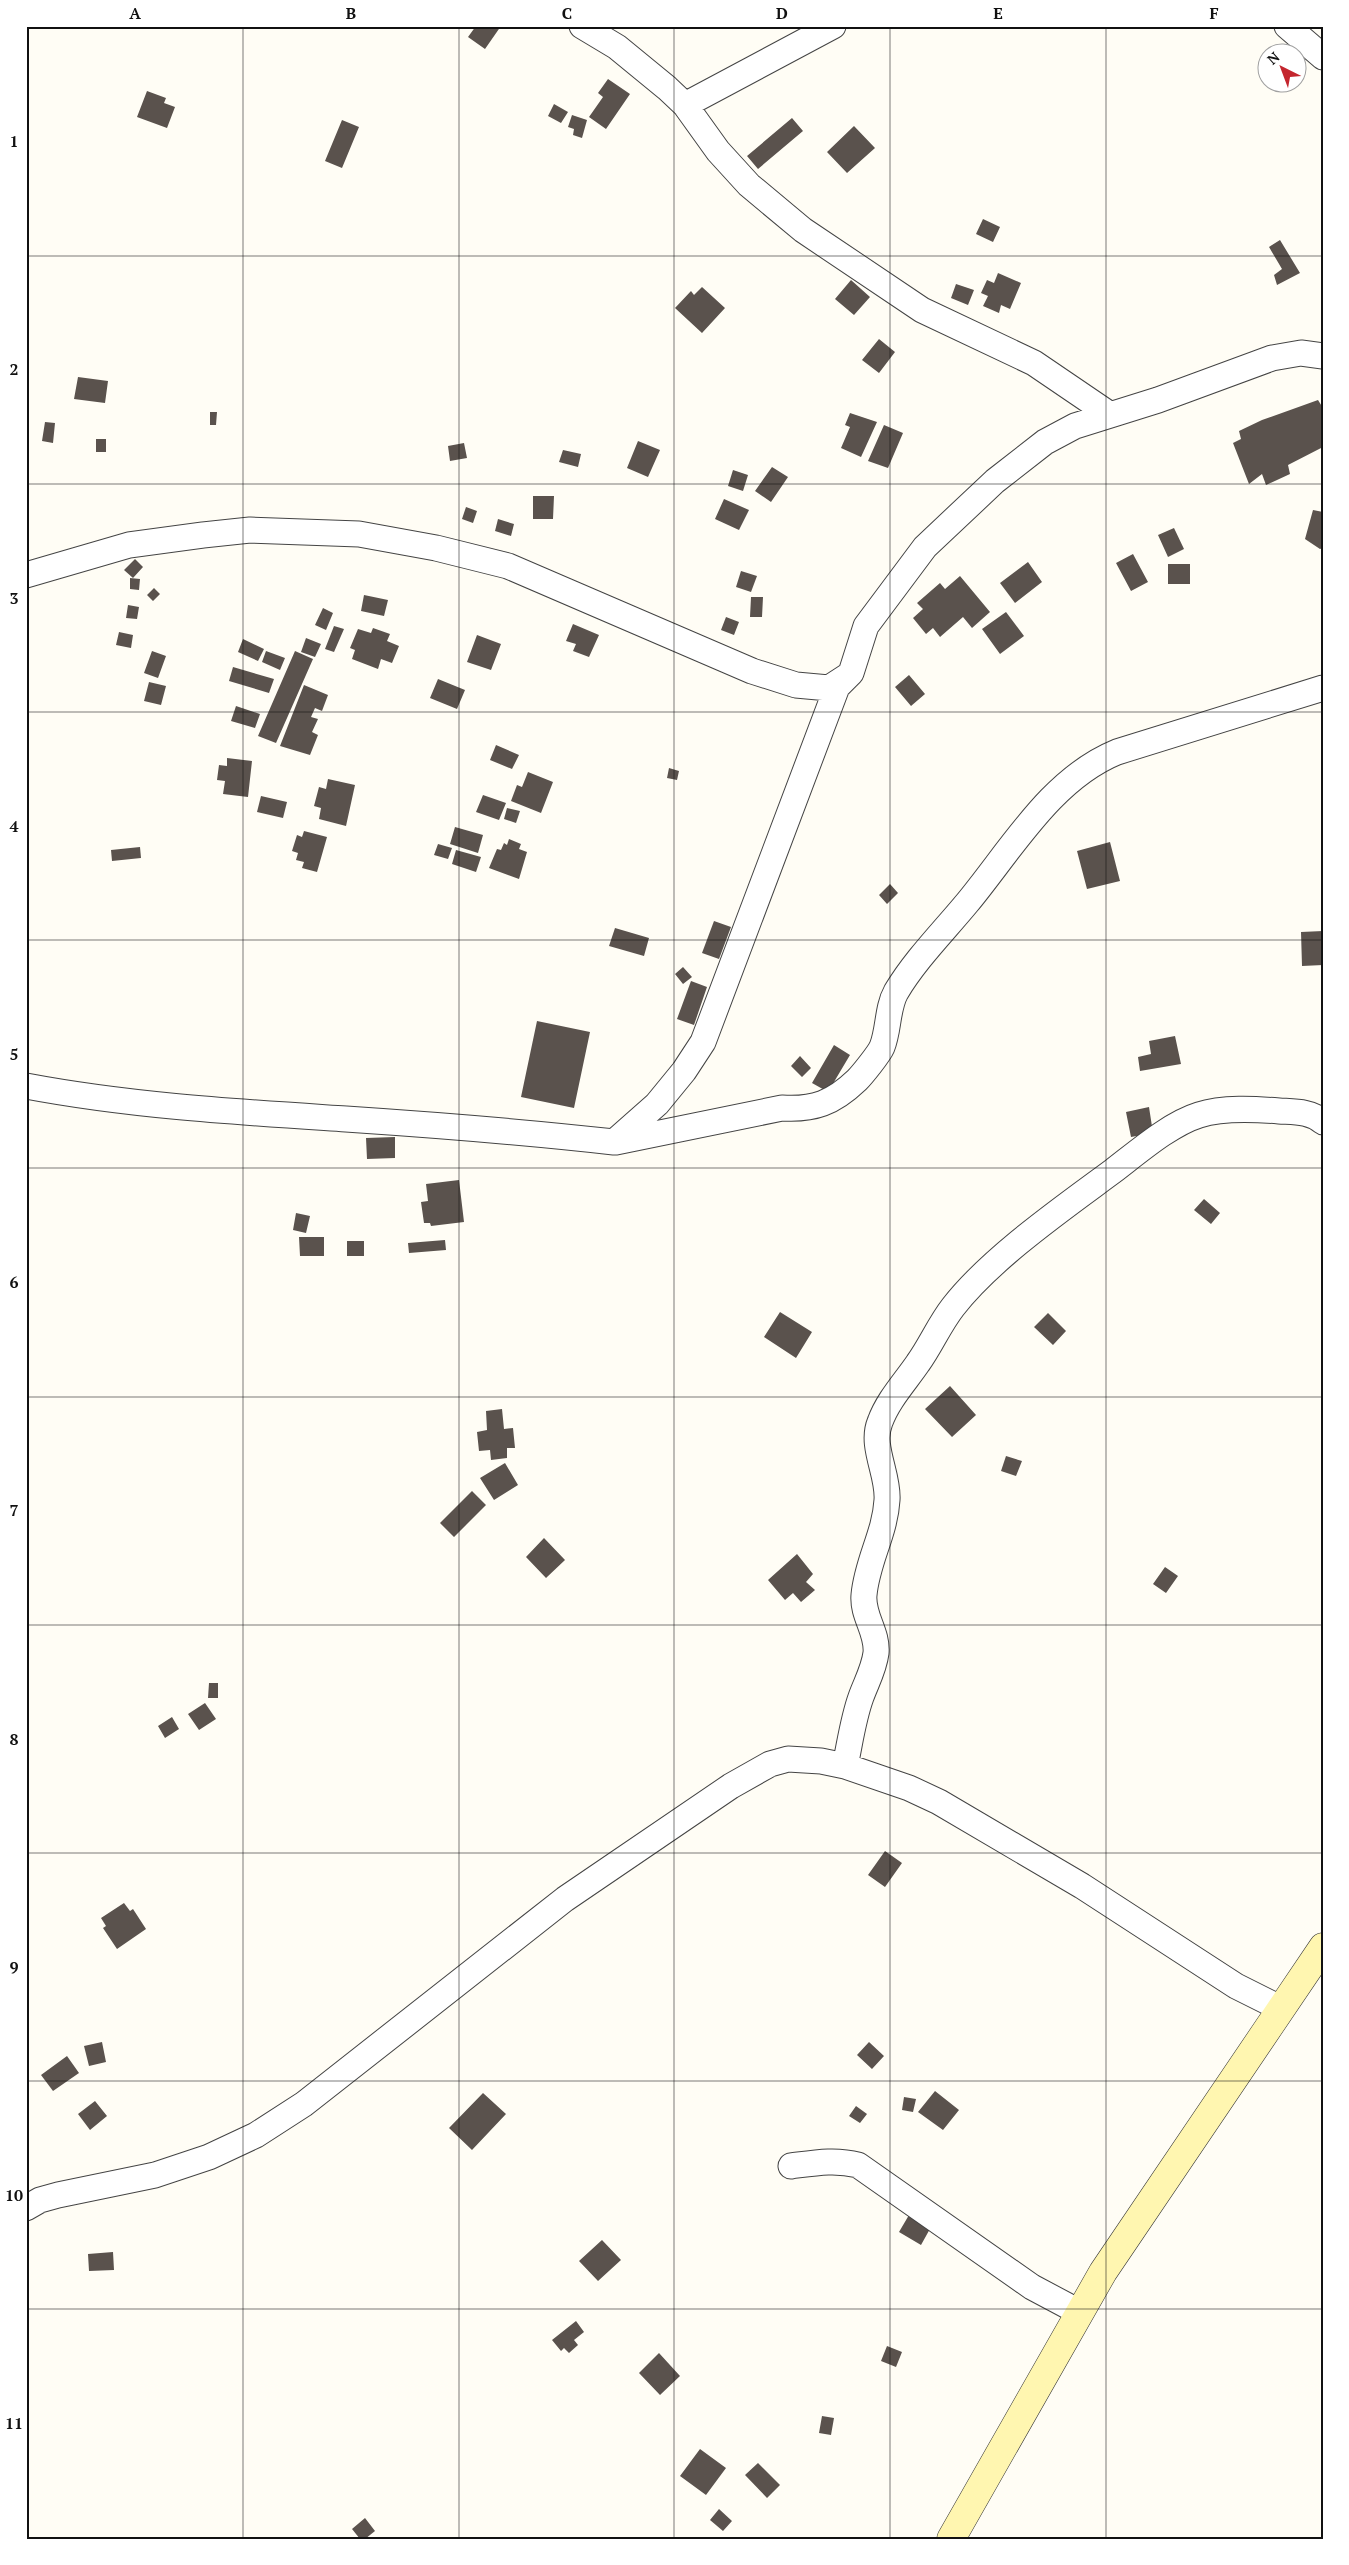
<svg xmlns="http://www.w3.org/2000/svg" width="1349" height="2565" font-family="'PT Serif',serif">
<rect width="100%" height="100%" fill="#fffdf5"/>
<path fill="#5a524d" d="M 476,26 L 501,26 L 485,49 L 468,37 Z
M 608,79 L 630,94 L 606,129 L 589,117 L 603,97 L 598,93 Z
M 147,91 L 166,98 L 164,103 L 175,107 L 167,128 L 137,117 Z
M 554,104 L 568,112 L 561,123 L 548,116 Z
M 572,115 L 587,120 L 582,138 L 573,135 L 574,129 L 568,127 Z
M 792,118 L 803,131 L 758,169 L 747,156 Z
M 342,120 L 359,127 L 342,168 L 325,161 Z
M 854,126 L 875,148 L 847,173 L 827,152 Z
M 983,219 L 1000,227 L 993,242 L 976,234 Z
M 1280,240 L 1300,273 L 1277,285 L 1274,275 L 1282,269 L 1269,247 Z
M 998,273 L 1021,283 L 1010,309 L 1001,305 L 999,313 L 983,306 L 988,296 L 981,293 L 987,280 L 994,283 Z
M 851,280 L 870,297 L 854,315 L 835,299 Z
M 956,284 L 974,290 L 968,305 L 951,298 Z
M 702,287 L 725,308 L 702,333 L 675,308 L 691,291 L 694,295 Z
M 879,339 L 895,352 L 879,373 L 862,360 Z
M 78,377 L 108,381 L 105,403 L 74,399 Z
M 1318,400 L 1323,408 L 1323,447 L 1288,465 L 1290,474 L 1266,485 L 1262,474 L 1249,484 L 1233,443 L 1241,439 L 1239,431 L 1262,420 Z
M 210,412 L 217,412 L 216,425 L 210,425 Z
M 850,413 L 877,422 L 861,457 L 841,448 L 850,427 L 845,425 Z
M 45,422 L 55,423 L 53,443 L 42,441 Z
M 884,425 L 903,433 L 888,468 L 868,461 Z
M 96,439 L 106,439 L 106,452 L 96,452 Z
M 638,441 L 660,450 L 648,477 L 627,468 Z
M 464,443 L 467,458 L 450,461 L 448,446 Z
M 563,450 L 581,454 L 578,467 L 559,462 Z
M 772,467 L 788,477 L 771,502 L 755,491 Z
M 733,470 L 748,475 L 743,491 L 728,486 Z
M 533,496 L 554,496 L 553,519 L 533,519 Z
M 724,499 L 749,510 L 739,530 L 715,519 Z
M 466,507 L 477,511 L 473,523 L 462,519 Z
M 1313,510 L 1323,512 L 1323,548 L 1320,549 L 1305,539 Z
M 498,519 L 514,524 L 511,536 L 495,531 Z
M 1174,528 L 1184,549 L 1168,557 L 1158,535 Z
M 1133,554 L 1148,582 L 1131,591 L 1116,563 Z
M 135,559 L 143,567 L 133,578 L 124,570 Z
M 1028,562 L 1042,582 L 1015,603 L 1000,583 Z
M 1168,564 L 1190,564 L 1190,584 L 1168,584 Z
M 741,571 L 757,576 L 751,592 L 736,587 Z
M 960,576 L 990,612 L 972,628 L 963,617 L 940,637 L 933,628 L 926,634 L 913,618 L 923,609 L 917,603 L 940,583 L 945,589 Z
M 130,578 L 140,579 L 139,590 L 130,589 Z
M 154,588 L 160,594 L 153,601 L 147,595 Z
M 364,595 L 388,600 L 384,616 L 361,611 Z
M 751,597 L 763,597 L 762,617 L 750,617 Z
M 128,605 L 139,607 L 137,619 L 126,618 Z
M 323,608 L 333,613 L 326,630 L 315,625 Z
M 1006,612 L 1024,636 L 1000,654 L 982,629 Z
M 726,617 L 739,622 L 734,635 L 721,630 Z
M 573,624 L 599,635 L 589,657 L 573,651 L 576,644 L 566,641 Z
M 334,626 L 344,629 L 334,652 L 325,649 Z
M 373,628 L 390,634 L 387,641 L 399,646 L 392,663 L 381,659 L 378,669 L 352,659 L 355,650 L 350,648 L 358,629 L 371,633 Z
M 119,632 L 133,635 L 131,648 L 116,645 Z
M 477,635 L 501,644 L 491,670 L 467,662 Z
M 306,638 L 321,644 L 315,657 L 301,652 Z
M 243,639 L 264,649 L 258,661 L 238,652 Z
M 152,651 L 166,656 L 158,678 L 144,673 Z
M 266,651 L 285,658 L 280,670 L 262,662 Z
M 295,651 L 313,659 L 276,743 L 258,736 Z
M 233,667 L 274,679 L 269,693 L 229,681 Z
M 909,675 L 925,694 L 911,706 L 895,687 Z
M 438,679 L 465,690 L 457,709 L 430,698 Z
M 149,682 L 166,686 L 161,705 L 144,701 Z
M 304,685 L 328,695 L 322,711 L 315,708 L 311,717 L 318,719 L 312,732 L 318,735 L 310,755 L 280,746 Z
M 236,706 L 260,714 L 255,728 L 231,721 Z
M 496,745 L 519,755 L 512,769 L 490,760 Z
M 227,758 L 252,761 L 248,797 L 223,794 L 225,781 L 217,780 L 219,765 L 227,766 Z
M 669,768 L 679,771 L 677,780 L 667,778 Z
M 528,772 L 553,782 L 541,813 L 511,801 L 517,785 L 522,787 Z
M 328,779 L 355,785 L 346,826 L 319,819 L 321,808 L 314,806 L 319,787 L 326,789 Z
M 483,795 L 506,803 L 499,820 L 476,812 Z
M 261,796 L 287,802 L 283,818 L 257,812 Z
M 507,808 L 520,811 L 516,823 L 504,819 Z
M 455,827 L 483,835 L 478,853 L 450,844 Z
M 304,831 L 327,837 L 317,872 L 302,868 L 304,862 L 296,860 L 298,853 L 292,851 L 297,835 L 302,837 Z
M 509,839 L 521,844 L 519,849 L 527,852 L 519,879 L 489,868 L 497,849 L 501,850 L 504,843 L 507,845 Z
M 1110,842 L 1120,881 L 1087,889 L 1077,851 Z
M 438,844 L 452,848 L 448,859 L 434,855 Z
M 140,847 L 141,858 L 112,861 L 111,850 Z
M 456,850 L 481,857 L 476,872 L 452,864 Z
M 890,884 L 898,893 L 887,904 L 879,895 Z
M 714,921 L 731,927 L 719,959 L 702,953 Z
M 615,928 L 649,938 L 644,956 L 609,946 Z
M 1323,931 L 1323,965 L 1302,966 L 1301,932 Z
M 683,967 L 692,977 L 683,984 L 675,974 Z
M 691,981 L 707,987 L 694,1025 L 677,1019 Z
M 537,1021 L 590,1032 L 574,1108 L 521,1097 Z
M 1175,1036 L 1181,1064 L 1140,1071 L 1138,1057 L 1151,1054 L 1149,1041 Z
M 834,1045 L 850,1055 L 828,1092 L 812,1083 Z
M 800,1056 L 811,1068 L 802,1077 L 791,1066 Z
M 1149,1107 L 1153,1133 L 1131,1137 L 1126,1112 Z
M 395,1137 L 395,1158 L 367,1159 L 366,1138 Z
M 459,1180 L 464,1222 L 431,1226 L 430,1223 L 424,1223 L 421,1202 L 428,1201 L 426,1184 Z
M 1204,1199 L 1220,1213 L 1211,1224 L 1194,1210 Z
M 296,1213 L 310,1216 L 306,1233 L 293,1230 Z
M 299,1237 L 324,1237 L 324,1256 L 300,1256 Z
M 445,1240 L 446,1250 L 409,1253 L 408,1243 Z
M 347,1241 L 364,1241 L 364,1256 L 347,1256 Z
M 780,1312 L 812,1332 L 796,1358 L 764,1337 Z
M 1048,1313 L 1066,1331 L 1053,1345 L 1034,1327 Z
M 950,1386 L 976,1415 L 952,1437 L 925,1409 Z
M 502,1409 L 504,1429 L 513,1428 L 515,1448 L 507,1448 L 507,1458 L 491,1460 L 490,1450 L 479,1451 L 477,1432 L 487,1430 L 486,1411 Z
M 1006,1456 L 1022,1461 L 1016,1476 L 1001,1471 Z
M 505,1463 L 518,1485 L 494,1500 L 480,1478 Z
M 472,1491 L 486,1505 L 454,1537 L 440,1523 Z
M 544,1538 L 565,1560 L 546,1578 L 526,1557 Z
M 797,1554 L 813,1574 L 806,1582 L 815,1590 L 801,1602 L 793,1593 L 785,1600 L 768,1580 Z
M 1165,1567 L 1178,1576 L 1166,1593 L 1153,1584 Z
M 209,1683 L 218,1683 L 218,1698 L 208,1698 Z
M 205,1703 L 216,1719 L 199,1730 L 188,1714 Z
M 172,1717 L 179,1729 L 165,1738 L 158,1726 Z
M 885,1851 L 902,1863 L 885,1887 L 868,1875 Z
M 124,1903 L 130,1911 L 133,1909 L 146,1929 L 117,1949 L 103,1928 L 106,1926 L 101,1918 Z
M 102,2042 L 106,2062 L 89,2066 L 84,2046 Z
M 869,2042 L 884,2056 L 872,2069 L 857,2055 Z
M 67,2056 L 79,2073 L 53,2091 L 41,2075 Z
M 935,2091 L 959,2110 L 943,2130 L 918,2112 Z
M 483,2093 L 506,2114 L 472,2150 L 449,2128 Z
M 904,2097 L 916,2099 L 913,2112 L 902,2110 Z
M 95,2101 L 107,2116 L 90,2130 L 78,2114 Z
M 856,2106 L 867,2114 L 860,2123 L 849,2116 Z
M 909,2215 L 931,2227 L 921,2245 L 899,2232 Z
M 602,2240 L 621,2260 L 598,2281 L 579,2261 Z
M 113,2252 L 114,2270 L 89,2271 L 88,2254 Z
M 576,2321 L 584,2332 L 574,2340 L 578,2345 L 569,2353 L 564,2348 L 561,2351 L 552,2340 Z
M 887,2346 L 902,2352 L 896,2367 L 881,2361 Z
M 659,2353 L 680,2376 L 660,2395 L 639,2373 Z
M 822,2416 L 834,2418 L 831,2435 L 819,2433 Z
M 700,2449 L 726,2468 L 706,2495 L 680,2476 Z
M 758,2463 L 780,2485 L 767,2498 L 745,2475 Z
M 719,2509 L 732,2521 L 723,2531 L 710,2520 Z
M 365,2518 L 375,2531 L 365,2539 L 360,2539 L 352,2529 Z"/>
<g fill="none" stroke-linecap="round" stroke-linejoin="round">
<defs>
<path id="street" d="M 582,26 L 617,47 L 667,88 L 685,105 L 718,151 L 749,185 L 803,230 L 922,310 L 1034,363 L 1109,414
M 1287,26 L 1323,57
M 685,105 L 833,26
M 26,575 L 129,545 L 203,535 L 250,530 L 359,534 L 436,548 L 508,566 L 752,671 L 796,685 L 829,688 L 849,675
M 26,1086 C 132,1106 239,1112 346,1119 C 436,1125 525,1132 614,1142 L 657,1104 L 684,1071 L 703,1042 L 837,687 L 851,673 L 866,626 L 925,547 L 995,481 L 1045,442 L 1075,426 L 1158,400 L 1272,358 L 1301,353 L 1323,356
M 616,1142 L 782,1108 C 814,1110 833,1103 857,1080 C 862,1075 879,1054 882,1047 C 889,1030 887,1008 896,992 C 915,960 943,932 967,903 C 1011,850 1051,779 1117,752 L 1323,688
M 845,1766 C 850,1743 853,1719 861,1697 C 866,1683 874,1669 876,1653 C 878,1632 862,1616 864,1595 C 867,1561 885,1534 887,1500 C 889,1475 870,1446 880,1422 C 888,1400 905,1382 918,1363 C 931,1345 939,1325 953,1307 C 991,1258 1063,1208 1113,1171 C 1138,1152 1170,1124 1199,1115 C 1223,1107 1255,1109 1279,1111 C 1295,1112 1310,1111 1323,1122
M 791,2166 C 814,2163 835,2159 858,2165 L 1032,2287 L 1079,2312
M 26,2208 L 40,2200 L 58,2195 L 155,2175 L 209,2157 L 256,2135 L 304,2104 L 565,1899 L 731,1786 L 770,1764 L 788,1759 L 821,1761 L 845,1766 L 909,1788 L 939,1802 L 1082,1886 L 1236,1986 L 1280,2008"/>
<path id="secondary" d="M 951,2539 L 1103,2272 L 1323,1947"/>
</defs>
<use href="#street" stroke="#444" stroke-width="27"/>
<use href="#secondary" stroke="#333" stroke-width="29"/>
<use href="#street" stroke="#fff" stroke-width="25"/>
<use href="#secondary" stroke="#fff6b0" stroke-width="28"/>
</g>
<path fill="none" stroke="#111" stroke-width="1" stroke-opacity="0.55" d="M 243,26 L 243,2539M 459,26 L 459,2539M 674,26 L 674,2539M 890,26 L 890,2539M 1106,26 L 1106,2539M 26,256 L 1323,256M 26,484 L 1323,484M 26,712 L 1323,712M 26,940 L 1323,940M 26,1168 L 1323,1168M 26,1397 L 1323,1397M 26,1625 L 1323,1625M 26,1853 L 1323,1853M 26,2081 L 1323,2081M 26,2309 L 1323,2309"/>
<rect width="1349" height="2565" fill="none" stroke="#ffffff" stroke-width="55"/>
<g transform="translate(1282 68) rotate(318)"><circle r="24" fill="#ffffff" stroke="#a0a0a0"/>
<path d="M0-4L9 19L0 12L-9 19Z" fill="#c4262e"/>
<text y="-8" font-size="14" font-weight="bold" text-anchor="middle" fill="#111111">N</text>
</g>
<rect x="28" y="28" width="1294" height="2510" fill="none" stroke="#111" stroke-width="2"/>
<g font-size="16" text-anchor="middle" font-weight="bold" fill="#111">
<text x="135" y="19">A</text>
<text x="351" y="19">B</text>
<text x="567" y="19">C</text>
<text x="782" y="19">D</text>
<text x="998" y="19">E</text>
<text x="1214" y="19">F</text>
<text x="14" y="147">1</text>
<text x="14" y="375">2</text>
<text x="14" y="604">3</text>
<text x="14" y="832">4</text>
<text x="14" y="1060">5</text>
<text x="14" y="1288">6</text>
<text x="14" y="1516">7</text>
<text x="14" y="1745">8</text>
<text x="14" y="1973">9</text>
<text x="14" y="2201">10</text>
<text x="14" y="2429">11</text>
</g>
</svg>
